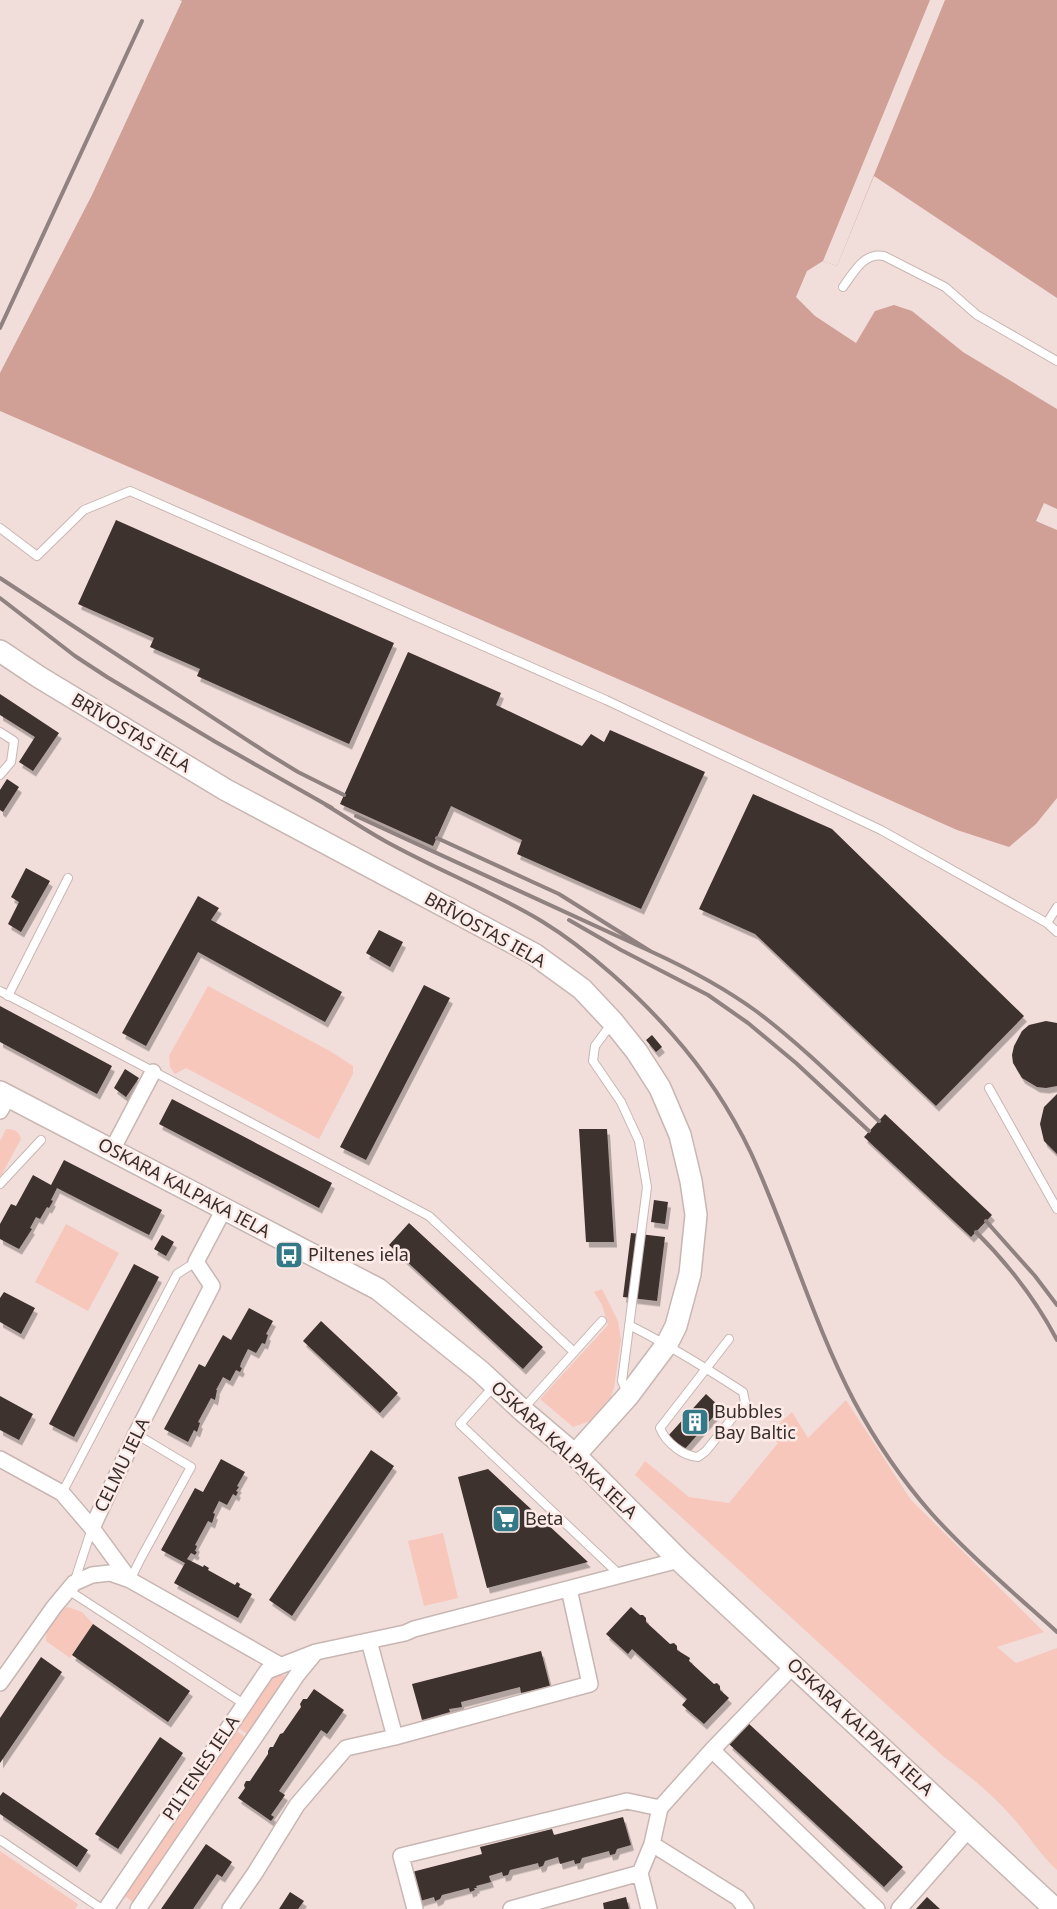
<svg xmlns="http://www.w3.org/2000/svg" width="1057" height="1909" font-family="'Noto Sans',sans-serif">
<defs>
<filter id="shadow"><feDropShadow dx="3" dy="5.5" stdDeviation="0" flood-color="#0004"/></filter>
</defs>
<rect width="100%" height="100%" fill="#f1deda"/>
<path fill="#f7c7bc" d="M 208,986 L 330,1051 L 353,1066 L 353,1074 L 319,1139 L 186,1068 L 175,1074 L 170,1067 L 169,1056 Z
M 6,1129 C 14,1129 19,1131 21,1139 L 0,1178 L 0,1141 Z
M 66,1224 L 119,1253 L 88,1311 L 35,1282 Z
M 602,1289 L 618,1321 L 621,1340 L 614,1388 L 611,1397 L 590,1421 L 573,1427 L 540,1399 L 608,1325 L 602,1305 L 594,1292 Z
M 846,1400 L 911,1500 L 1044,1632 L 997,1647 L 1016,1663 L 1057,1648 L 1057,1870 C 1040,1855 1029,1836 1014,1819 C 993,1795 970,1776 944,1757 L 635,1475 L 645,1461 L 689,1497 L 729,1503 L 778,1443 L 768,1434 L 792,1412 L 808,1438 Z
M 443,1533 L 458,1598 L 424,1606 L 408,1541 Z
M 68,1607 L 82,1612 L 93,1624 L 70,1658 L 46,1641 C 46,1625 53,1612 68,1607 Z
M 278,1673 L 284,1675 L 286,1680 L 250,1736 L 236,1726 L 272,1674 Z
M 234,1729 L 248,1739 L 134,1903 L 122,1894 Z
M 0,1851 L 78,1904 L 75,1909 L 0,1909 Z"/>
<path fill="#d09f95" d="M 180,0 L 1057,0 L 1057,298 L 874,176 L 837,266 L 823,261 L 807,271 L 796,297 L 815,316 L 856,343 L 875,311 L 894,305 L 912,311 L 963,352 L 1057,409 L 1057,798 L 1036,824 L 1009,847 L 957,830 L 641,689 L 0,411 L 0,373 L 92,195 L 182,1 Z"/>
<path fill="#f1deda" d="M 930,0 L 945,0 L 837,266 L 823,261 Z
M 1044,503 L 1057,509 L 1057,530 L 1036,521 Z"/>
<path fill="#3e302d" filter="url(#shadow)" d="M 116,520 L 394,643 L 349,744 L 197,676 L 200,669 L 150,647 L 154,638 L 78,604 Z
M 408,652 L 501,693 L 496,705 L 582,746 L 591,734 L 604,742 L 610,730 L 705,772 L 641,909 L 517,854 L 522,840 L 451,806 L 433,846 L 340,804 Z
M 0,694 L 59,733 L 33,771 L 19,762 L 35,737 L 0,715 Z
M 7,779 L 19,787 L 3,812 L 0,810 L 0,790 Z
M 753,794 L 832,829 L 1024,1016 L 936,1106 L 755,934 L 699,909 Z
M 26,868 L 50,881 L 21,932 L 8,924 L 19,902 L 11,897 Z
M 198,896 L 219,908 L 211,920 L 342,992 L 325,1022 L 198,952 L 146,1046 L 122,1033 Z
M 379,930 L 403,942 L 390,967 L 366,953 Z
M 424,985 L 450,998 L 366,1160 L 340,1147 Z
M 0,1006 L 112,1066 L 97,1094 L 0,1042 Z
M 1046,1021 L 1057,1023 L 1057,1086 L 1046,1088 L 1037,1087 L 1022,1078 L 1013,1063 L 1012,1055 L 1014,1046 L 1022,1031 L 1029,1025 Z
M 652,1035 L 662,1047 L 656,1052 L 646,1040 Z
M 125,1069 L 139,1078 L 126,1097 L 114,1088 Z
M 1057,1094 L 1057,1154 L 1044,1141 L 1040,1124 L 1044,1107 Z
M 172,1099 L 332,1183 L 319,1208 L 159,1124 Z
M 885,1114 L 992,1215 L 971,1237 L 864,1137 Z
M 579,1129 L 607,1129 L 614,1242 L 586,1242 Z
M 64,1160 L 162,1210 L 149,1235 L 57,1188 L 51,1200 L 53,1201 L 49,1208 L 47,1207 L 40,1219 L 36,1217 L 30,1228 L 32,1229 L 19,1249 L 0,1239 L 0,1224 L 11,1204 L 16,1206 L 33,1175 L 51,1185 Z
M 654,1200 L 668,1202 L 665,1224 L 651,1222 Z
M 409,1223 L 543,1347 L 523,1369 L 389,1245 Z
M 631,1233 L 665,1237 L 657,1301 L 623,1297 Z
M 162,1235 L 174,1242 L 166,1256 L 154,1249 Z
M 134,1264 L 159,1277 L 74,1437 L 49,1424 Z
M 4,1292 L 35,1308 L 21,1334 L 0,1322 L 0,1298 Z
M 249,1308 L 273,1321 L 266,1334 L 268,1335 L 265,1344 L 262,1343 L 256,1353 L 248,1349 L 241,1363 L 240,1367 L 242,1368 L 240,1372 L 236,1370 L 230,1381 L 223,1377 L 216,1390 L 217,1390 L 215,1400 L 211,1398 L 198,1422 L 200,1423 L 197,1432 L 194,1430 L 188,1442 L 164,1429 L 199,1364 L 205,1367 L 223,1335 L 231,1340 Z
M 321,1321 L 398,1393 L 380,1413 L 303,1341 Z
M 706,1394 L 721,1408 L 684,1450 L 668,1436 Z
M 0,1396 L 33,1414 L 19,1440 L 0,1430 Z
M 371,1450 L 394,1466 L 292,1616 L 269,1600 Z
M 221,1459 L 245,1472 L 237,1486 L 239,1487 L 236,1491 L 238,1492 L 236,1496 L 233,1494 L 227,1505 L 219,1501 L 213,1513 L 215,1514 L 212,1523 L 208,1521 L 195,1545 L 197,1546 L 195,1551 L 197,1552 L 195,1555 L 191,1553 L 187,1559 L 203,1567 L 204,1565 L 209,1568 L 208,1570 L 235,1585 L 237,1582 L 240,1584 L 239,1587 L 252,1594 L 238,1618 L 174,1583 L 185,1563 L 161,1550 L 195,1488 L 203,1492 Z
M 488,1469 L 588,1562 L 487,1588 L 458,1477 Z
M 631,1607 L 640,1615 L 643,1615 L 646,1618 L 646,1622 L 670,1644 L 674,1643 L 677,1646 L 677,1650 L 690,1658 L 689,1661 L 714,1684 L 717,1683 L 720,1686 L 720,1690 L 729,1698 L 704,1724 L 682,1705 L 687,1699 L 632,1649 L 628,1654 L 606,1634 Z
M 93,1624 L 190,1691 L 168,1722 L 72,1655 Z
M 541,1651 L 550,1686 L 521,1693 L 520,1687 L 461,1702 L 462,1707 L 449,1709 L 450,1712 L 422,1720 L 412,1684 Z
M 41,1657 L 62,1672 L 0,1763 L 0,1718 Z
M 314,1689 L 344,1710 L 327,1734 L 321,1730 L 279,1791 L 285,1795 L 271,1815 L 274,1817 L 271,1821 L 238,1798 L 245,1788 L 244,1785 L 246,1781 L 250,1781 L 268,1754 L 268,1751 L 270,1747 L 273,1747 L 280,1734 L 283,1733 L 301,1707 L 300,1704 L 303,1699 L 307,1699 Z
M 748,1723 L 903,1867 L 884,1887 L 729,1744 Z
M 160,1737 L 183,1753 L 118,1849 L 95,1834 Z
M 3,1792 L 88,1850 L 77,1867 L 0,1814 L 0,1796 Z
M 623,1817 L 631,1845 L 617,1849 L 615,1854 L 610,1855 L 609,1851 L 582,1858 L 580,1863 L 575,1864 L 574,1860 L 560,1864 L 558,1857 L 545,1861 L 543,1866 L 539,1867 L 538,1863 L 510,1870 L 508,1875 L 503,1876 L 502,1872 L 489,1876 L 491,1882 L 476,1886 L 477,1888 L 474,1888 L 475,1890 L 470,1892 L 469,1888 L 442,1895 L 440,1899 L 435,1901 L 434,1897 L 420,1901 L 412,1872 L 482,1854 L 480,1847 L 552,1829 L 554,1835 Z
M 206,1844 L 232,1862 L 222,1877 L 217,1874 L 193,1909 L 161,1909 Z
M 290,1892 L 304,1901 L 298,1909 L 279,1909 Z
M 626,1897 L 629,1909 L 604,1909 L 603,1903 Z
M 927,1897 L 940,1909 L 916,1909 Z"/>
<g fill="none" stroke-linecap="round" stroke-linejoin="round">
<defs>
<path id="lane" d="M 843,287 C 854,272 864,252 884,256 L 945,287 L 977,315 L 1057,361
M 0,528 L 37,556 L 84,510 L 130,491 L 606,700 L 881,830 L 1047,923 L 1057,932
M 0,732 L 14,741 L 11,762 L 0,775
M 1047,923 L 1057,907
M 0,991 L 429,1216 L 574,1352
M 8,996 L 68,878
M 612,1023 L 595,1046 L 593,1061 L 621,1102 L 639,1141 L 647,1187 L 622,1381 L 627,1393
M 989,1088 L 1057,1209
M 0,1184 L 41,1140
M 629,1325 C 669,1345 706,1368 743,1392 L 745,1402 L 706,1451 L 698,1457 C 683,1456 666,1443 660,1428 L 729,1339
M 493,1387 L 460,1424 L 621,1576
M 523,1409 L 602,1321
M 62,1493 L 177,1274 L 196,1262
M 130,1580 L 141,1558 L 191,1467 L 136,1434
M 74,1583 L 92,1528
M 68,1590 L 244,1704
M 0,1840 L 102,1909"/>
<path id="street" d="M 0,1111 L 8,1097
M 112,1150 L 153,1072
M 0,1459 L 62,1493 L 92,1528 L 130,1580
M 92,1528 L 136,1434 L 212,1286 L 196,1262 L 224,1209
M 369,1641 L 395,1737
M 0,1683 L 54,1607 L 74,1583 L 92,1575 L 110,1573 L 130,1580 L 280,1665
M 712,1750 L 877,1909
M 652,1844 L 738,1898 L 746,1909
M 640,1873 L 649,1909
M 106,1909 L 267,1671 L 316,1652 L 405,1633 L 414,1629 L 679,1560
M 138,1909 L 297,1675 L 315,1653
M 230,1909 L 255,1873 L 297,1805 L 346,1748 L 395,1737 L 590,1684 L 569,1589
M 415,1909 L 401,1856 L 627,1801 L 660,1808
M 511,1909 L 640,1873 L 652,1844 L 660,1808 L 712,1750 L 794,1665
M 899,1909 L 969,1829"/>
<path id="secondary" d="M 0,651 L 39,677 L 226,790 L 534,954 L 582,989 L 613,1022 L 637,1052 L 660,1088 L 680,1135 L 691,1181 L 696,1215 L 690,1274 L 676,1326 L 667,1344 L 628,1396 L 575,1455
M 0,1092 L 378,1289 L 480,1371 L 522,1410 L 575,1455 L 679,1560 L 1055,1909"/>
</defs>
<use href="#lane" stroke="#c8b6b2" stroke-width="10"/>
<use href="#street" stroke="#c8b6b2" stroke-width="18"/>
<use href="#secondary" stroke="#c8b6b2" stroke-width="24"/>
<use href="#lane" stroke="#fff" stroke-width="8"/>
<use href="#street" stroke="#fff" stroke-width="15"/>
<use href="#secondary" stroke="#fff" stroke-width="21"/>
<path stroke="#8f8280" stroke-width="4" d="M 0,328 L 142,21
M 0,578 L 267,753 L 298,772 L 344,795
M 0,598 L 75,656 L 107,677 L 214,741 L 332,808
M 326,805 C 346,817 365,830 385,841 C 437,870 492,891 543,922 C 587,949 638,995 672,1034 C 703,1069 731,1111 751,1153 C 788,1234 813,1322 854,1401 C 876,1442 902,1480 932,1514 C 970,1556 1015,1594 1057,1632
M 356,816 L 650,951 L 559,894 L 437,838
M 569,920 L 621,950 L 708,995 L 748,1023 L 796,1063 L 869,1131
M 650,951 C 687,968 723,987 756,1011 C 800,1044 839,1083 879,1121
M 986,1221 L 1035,1276 L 1057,1305
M 976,1232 C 1008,1264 1036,1300 1057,1340"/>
</g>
<defs>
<symbol id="bus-square" viewBox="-11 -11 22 22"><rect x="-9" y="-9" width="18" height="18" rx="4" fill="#347987" stroke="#feebe7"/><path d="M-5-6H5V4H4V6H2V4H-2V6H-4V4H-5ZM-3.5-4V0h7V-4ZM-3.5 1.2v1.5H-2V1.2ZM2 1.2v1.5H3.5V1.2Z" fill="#fff"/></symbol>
<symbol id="building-square" viewBox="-11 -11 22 22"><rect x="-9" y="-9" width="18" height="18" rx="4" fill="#347987" stroke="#feebe7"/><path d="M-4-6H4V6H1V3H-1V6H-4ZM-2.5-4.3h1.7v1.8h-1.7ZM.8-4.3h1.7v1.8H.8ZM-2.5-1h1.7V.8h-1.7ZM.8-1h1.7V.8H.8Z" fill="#fff"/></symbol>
<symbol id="supermarket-square" viewBox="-11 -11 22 22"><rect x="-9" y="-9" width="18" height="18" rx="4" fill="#347987" stroke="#feebe7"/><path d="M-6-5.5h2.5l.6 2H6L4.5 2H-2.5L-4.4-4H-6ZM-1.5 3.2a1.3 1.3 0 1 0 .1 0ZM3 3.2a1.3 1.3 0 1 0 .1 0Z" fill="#fff"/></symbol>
</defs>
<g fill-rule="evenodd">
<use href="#bus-square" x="273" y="1239" width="32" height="32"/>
<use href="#building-square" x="679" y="1406" width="32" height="32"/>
<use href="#supermarket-square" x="490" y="1503" width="32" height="32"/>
</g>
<g text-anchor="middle" stroke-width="5" stroke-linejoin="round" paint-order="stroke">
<g font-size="18" fill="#352e2d" stroke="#feebe7">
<text transform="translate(131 733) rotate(31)" y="6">BRĪVOSTAS IELA</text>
<text transform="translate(485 930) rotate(29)" y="6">BRĪVOSTAS IELA</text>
<text transform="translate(184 1188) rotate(28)" y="6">OSKARA KALPAKA IELA</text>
<text transform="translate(564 1450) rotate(43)" y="6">OSKARA KALPAKA IELA</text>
<text transform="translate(122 1465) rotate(-64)" y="6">CELMU IELA</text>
<text transform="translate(860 1727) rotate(43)" y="6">OSKARA KALPAKA IELA</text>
<text transform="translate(201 1768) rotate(-56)" y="6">PILTENES IELA</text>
</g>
<g font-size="18" fill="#352e2d" stroke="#feebe7" text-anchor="start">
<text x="308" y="1261">Piltenes iela</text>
<text x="714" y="1418">Bubbles<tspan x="714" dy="21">Bay Baltic</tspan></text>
<text x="525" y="1525">Beta</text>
</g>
</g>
</svg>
